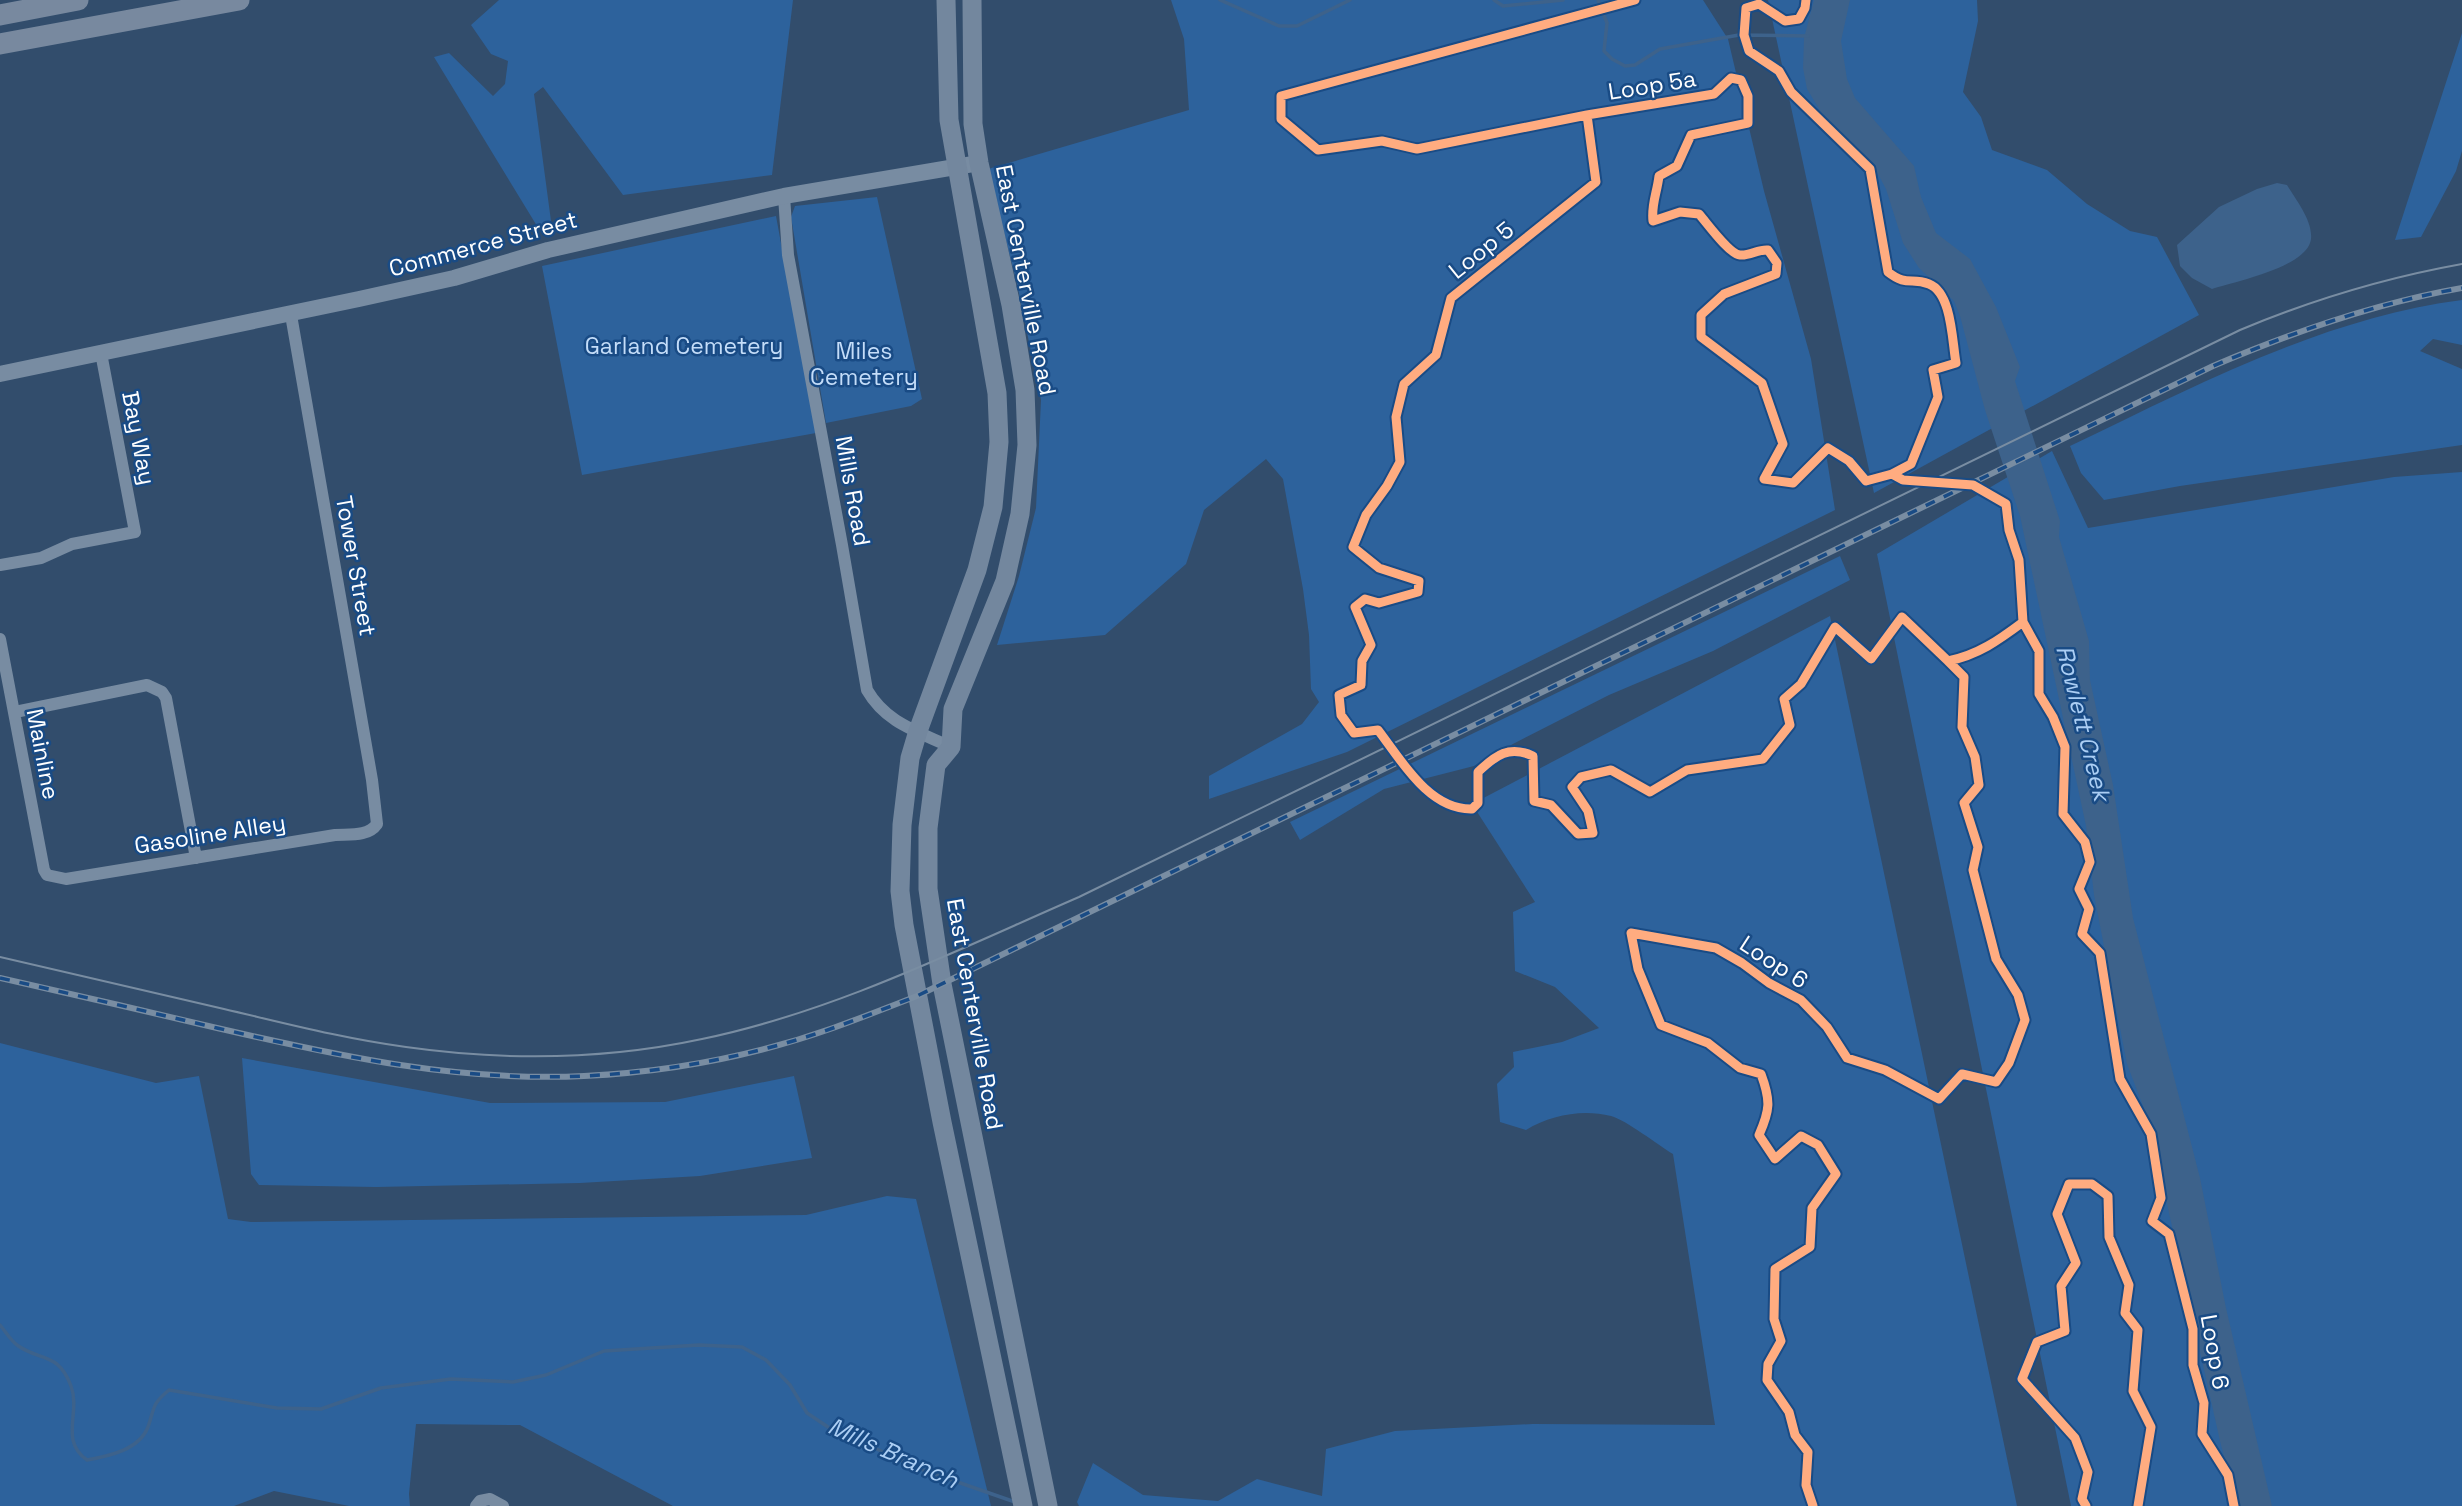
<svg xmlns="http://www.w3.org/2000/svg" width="2462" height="1506" font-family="'Space Grotesk',sans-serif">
<rect width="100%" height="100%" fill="#324d6c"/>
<path fill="#2d629c" d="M 499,0 L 793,0 L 772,175 L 623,195 L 543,87 L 534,94 L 551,221 L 537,226 L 434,57 L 449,53 L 493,96 L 505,84 L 508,61 L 491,54 L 471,25 Z
M 1171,0 L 1703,0 L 1728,39 L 1764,191 L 1811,359 L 1835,510 L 1347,752 L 1209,799 L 1209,776 L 1302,724 L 1319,702 L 1311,689 L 1309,635 L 1303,589 L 1283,479 L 1266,459 L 1204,510 L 1186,564 L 1105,635 L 997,645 L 1019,576 L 1036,508 L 1041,400 L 1017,284 L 988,169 L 1189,110 L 1184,39 Z
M 1768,0 L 1977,0 L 1978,21 L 1963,92 L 1981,117 L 1992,150 L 2047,170 L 2087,204 L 2130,231 L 2157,237 L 2199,315 L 1874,493 Z
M 2462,33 L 2462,151 L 2456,171 L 2421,237 L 2395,240 Z
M 877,197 L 922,399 L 911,406 L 826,423 L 791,217 L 795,206 Z
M 776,216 L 816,433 L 582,475 L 542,266 Z
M 2462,300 L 2462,345 L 2433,339 L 2420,351 L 2462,369 L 2462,445 L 2180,486 L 2104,500 L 2081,473 L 2070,446 C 2195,386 2323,318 2462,300 Z
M 2052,451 L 2088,528 L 2394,477 L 2462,472 L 2462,1506 L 2071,1506 L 1877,554 Z
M 1840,556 L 1850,580 L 1713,651 L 1609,695 L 1511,745 L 1474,766 L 1384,789 L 1300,840 L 1290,822 Z
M 1830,616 L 2017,1506 L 1079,1506 L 1077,1502 L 1093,1463 L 1143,1495 L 1218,1501 L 1257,1479 L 1322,1496 L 1326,1449 L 1395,1431 L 1533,1424 L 1715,1425 L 1673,1154 C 1658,1145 1626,1120 1611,1116 C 1582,1109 1551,1115 1526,1130 L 1500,1122 L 1497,1084 L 1514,1067 L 1513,1052 L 1562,1042 L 1599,1028 L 1555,987 L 1515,971 L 1513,912 L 1535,902 L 1472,804 Z
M 0,1043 L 156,1083 L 199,1076 L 228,1219 L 251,1222 L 806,1215 L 887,1196 L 916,1199 L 991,1506 L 673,1506 L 520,1425 L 416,1424 L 409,1494 L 410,1506 L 349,1506 L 274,1491 L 234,1506 L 0,1506 Z
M 242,1058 L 490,1103 L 665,1102 L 794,1076 L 812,1158 L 700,1176 L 580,1183 L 376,1187 L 259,1185 L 251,1174 Z"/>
<path fill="#3d628b" d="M 1814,0 L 1850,0 L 1841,41 L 1847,79 L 1855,98 L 1914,166 L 1921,197 L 1936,233 L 1970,259 L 1996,307 L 2020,367 L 2015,381 L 2060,521 L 2059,537 L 2089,641 L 2090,680 L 2113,785 L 2133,918 L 2200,1178 L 2226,1308 L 2272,1506 L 2237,1506 L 2220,1441 L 2148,1119 L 2127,1064 L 2094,895 L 2086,826 L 2020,516 L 1985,410 L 1960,316 L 1954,301 L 1919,268 L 1903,243 L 1886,189 L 1872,163 L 1821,112 L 1807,89 L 1803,68 L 1804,38 Z
M 2277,183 L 2287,185 C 2296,200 2313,221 2311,239 C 2308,267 2234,282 2212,289 L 2192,278 L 2180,266 L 2177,245 L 2219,207 L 2257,189 Z"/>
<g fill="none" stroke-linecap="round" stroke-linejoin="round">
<path stroke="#3d628b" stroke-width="3.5" d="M 1220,0 L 1279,26 L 1297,26 L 1350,0
M 1494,0 L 1503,6 L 1563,0
M 1598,0 L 1607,23 L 1604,51 L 1612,59 L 1625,66 L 1635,65 L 1660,49 L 1739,35 L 1808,36
M 0,1325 C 5,1331 11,1341 17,1345 C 40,1362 58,1351 71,1386 C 81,1413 59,1440 87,1460 C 109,1456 139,1450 148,1427 C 155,1407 151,1405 169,1390 L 277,1408 L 321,1409 L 381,1388 L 451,1379 L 513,1382 L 546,1375 L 604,1351 L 699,1345 L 742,1347 L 766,1360 L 790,1385 L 807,1413 L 828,1427 L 923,1470 L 1015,1502"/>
<path stroke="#788ca2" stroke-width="12" d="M 784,196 L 788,255 L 842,545 L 867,690 C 886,723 917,731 951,747
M 0,565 L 41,558 L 72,544 L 135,532 L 101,353
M 0,639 L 44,870 L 47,875 L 66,879 L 335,835 C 349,834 368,837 377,824 L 372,780 L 291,315
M 15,712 L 147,685 L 162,692 L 166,698 L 196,858
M 476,1506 L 480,1501 L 490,1499 L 503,1506"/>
<path stroke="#788ca2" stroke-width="16" d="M 0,374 L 359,299 L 454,278 L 548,250 L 784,196 L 979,163"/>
<path stroke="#73879e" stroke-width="19" d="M 946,0 L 949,120 L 997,393 L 999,442 L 993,507 L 977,570 L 918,731 L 910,758 L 902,825 L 900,891 L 904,925 L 942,1122 L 1023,1506
M 972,0 L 973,124 L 979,163 L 1011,305 L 1025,390 L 1027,445 L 1020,514 L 1005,581 L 953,709 L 951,747 L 936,765 L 928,828 L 928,889 L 942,984 L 1048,1506"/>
<path stroke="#78899f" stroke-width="21" d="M 0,15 L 78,0
M 0,44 L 239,0"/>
<path stroke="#798da2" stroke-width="2" d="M 0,957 C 75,975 150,992 224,1009 C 284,1023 345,1039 406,1047 C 505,1061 604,1060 702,1039 C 833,1012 957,950 1079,897 L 2240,330 C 2314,299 2384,278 2462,264"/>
<defs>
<path id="rail" d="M 0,978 C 72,994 145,1011 217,1028 C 339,1056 457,1082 584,1076 C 667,1072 754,1056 833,1028 C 861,1018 889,1007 917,996 L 2213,366 C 2293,332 2376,303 2462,288"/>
</defs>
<use href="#rail" stroke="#798da2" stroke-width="6"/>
<use href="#rail" stroke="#194b85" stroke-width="3.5" stroke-dasharray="10" stroke-linecap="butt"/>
<defs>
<path id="cycleway" d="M 1635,0 L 1281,96 L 1281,119 L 1318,150 L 1382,141 L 1417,149 L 1587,115 L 1596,182 L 1451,298 L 1436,355 L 1404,384 L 1396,417 L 1400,462 L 1387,486 L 1366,515 L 1353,547 L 1379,568 L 1419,581 L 1418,592 L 1379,603 L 1365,599 L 1355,607 L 1371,645 L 1362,661 L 1361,685 L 1339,695 L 1341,715 L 1354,733 L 1378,730 C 1401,760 1429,810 1472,809 L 1478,803 L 1478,772 C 1496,755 1509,745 1533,756 L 1534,801 L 1551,805 L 1578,834 L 1593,833 L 1588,811 L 1572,787 L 1581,777 L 1611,770 L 1650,792 L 1687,770 L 1763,759 L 1790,725 L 1784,699 L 1801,684 L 1835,627 L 1871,659 L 1902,617 L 1948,661 C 1978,655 1999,640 2023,622 L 2019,560 L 2009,530 L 2006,504 L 1973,485 L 1903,480 L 1892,474 L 1911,464 L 1938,397 L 1933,370 L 1956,363 C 1952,341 1952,293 1929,284 C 1911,277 1907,287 1888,272 L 1870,169 L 1791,92 L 1779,71 L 1749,51 L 1744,35 L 1746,8 L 1759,4 L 1785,21 L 1799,19 L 1805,8 L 1806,0
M 1587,115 L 1714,94 L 1731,78 L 1741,80 L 1748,96 L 1748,123 L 1691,135 L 1677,166 L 1659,176 C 1657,193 1651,205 1653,221 L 1680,212 L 1699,214 C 1707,223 1729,254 1740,255 C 1750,256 1758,249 1768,250 L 1777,263 L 1776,274 L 1724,294 L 1701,315 L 1701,337 L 1762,383 L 1783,444 L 1764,479 L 1793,483 L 1828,448 L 1849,461 L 1866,481 L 1892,474
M 2023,622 L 2039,651 L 2039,694 L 2053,717 L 2065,747 L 2063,814 L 2085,842 L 2090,862 L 2079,889 L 2089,909 L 2082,934 L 2100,953 L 2120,1079 L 2151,1134 L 2161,1198 L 2152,1221 L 2169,1234 L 2193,1329 L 2193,1365 L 2204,1403 L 2202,1434 L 2228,1475 L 2234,1506
M 1813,1506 L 1806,1485 L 1808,1452 L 1795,1435 L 1789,1412 L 1767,1380 L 1768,1364 L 1781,1341 L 1774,1319 L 1775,1269 L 1810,1247 L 1812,1208 L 1836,1174 L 1818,1145 L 1801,1136 L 1775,1159 L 1759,1135 C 1770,1110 1771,1101 1761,1074 L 1740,1068 L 1708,1043 L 1661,1025 L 1638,969 L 1631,933 L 1716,948 L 1742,963 L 1769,983 L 1801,1000 L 1827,1027 L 1847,1058 L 1885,1070 L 1939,1099 L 1962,1074 L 1996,1082 L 2009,1063 L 2025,1020 L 2018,995 L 1996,959 L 1973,870 L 1978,847 L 1964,803 L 1979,785 L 1975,757 L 1962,727 L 1964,677 L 1948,661
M 2086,1506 L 2082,1499 L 2088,1472 L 2075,1438 L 2022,1379 L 2037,1342 L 2065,1331 L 2061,1286 L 2076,1263 L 2057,1214 L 2069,1184 L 2092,1184 L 2108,1196 L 2109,1237 L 2129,1285 L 2125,1313 L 2138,1330 L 2133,1391 L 2151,1427 L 2138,1506"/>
</defs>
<use href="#cycleway" stroke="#194b85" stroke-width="13"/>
<use href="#cycleway" stroke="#ffac80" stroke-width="9"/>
</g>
<g text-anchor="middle" stroke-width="5" stroke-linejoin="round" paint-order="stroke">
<g font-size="23" fill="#fff" stroke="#194b85">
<text transform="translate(1652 85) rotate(-9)" y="8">Loop 5a</text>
<text transform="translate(483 244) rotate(-15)" y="8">Commerce Street</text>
<text transform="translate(1481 250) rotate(-39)" y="8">Loop 5</text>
<text transform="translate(1026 280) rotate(79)" y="8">East Centerville Road</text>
<text transform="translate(139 438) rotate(79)" y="8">Bay Way</text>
<text transform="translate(853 491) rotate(80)" y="8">Mills Road</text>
<text transform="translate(356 566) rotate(80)" y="8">Tower Street</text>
<text transform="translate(43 754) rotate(79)" y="8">Mainline</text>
<text transform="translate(210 834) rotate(-9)" y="8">Gasoline Alley</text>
<text transform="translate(1774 962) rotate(33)" y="8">Loop 6</text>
<text transform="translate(975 1014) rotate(80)" y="8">East Centerville Road</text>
<text transform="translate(2215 1352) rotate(80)" y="8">Loop 6</text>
</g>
<g font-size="23" fill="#c4ddf9" stroke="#194b85">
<text x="684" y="354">Garland Cemetery</text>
<text x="864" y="359">Miles<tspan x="864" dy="26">Cemetery</tspan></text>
</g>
<g font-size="24" font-style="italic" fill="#abcef4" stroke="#194b85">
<text transform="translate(2083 723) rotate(76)" y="8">Rowlett Creek</text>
<text transform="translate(893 1453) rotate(24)" y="8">Mills Branch</text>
</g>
</g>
</svg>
